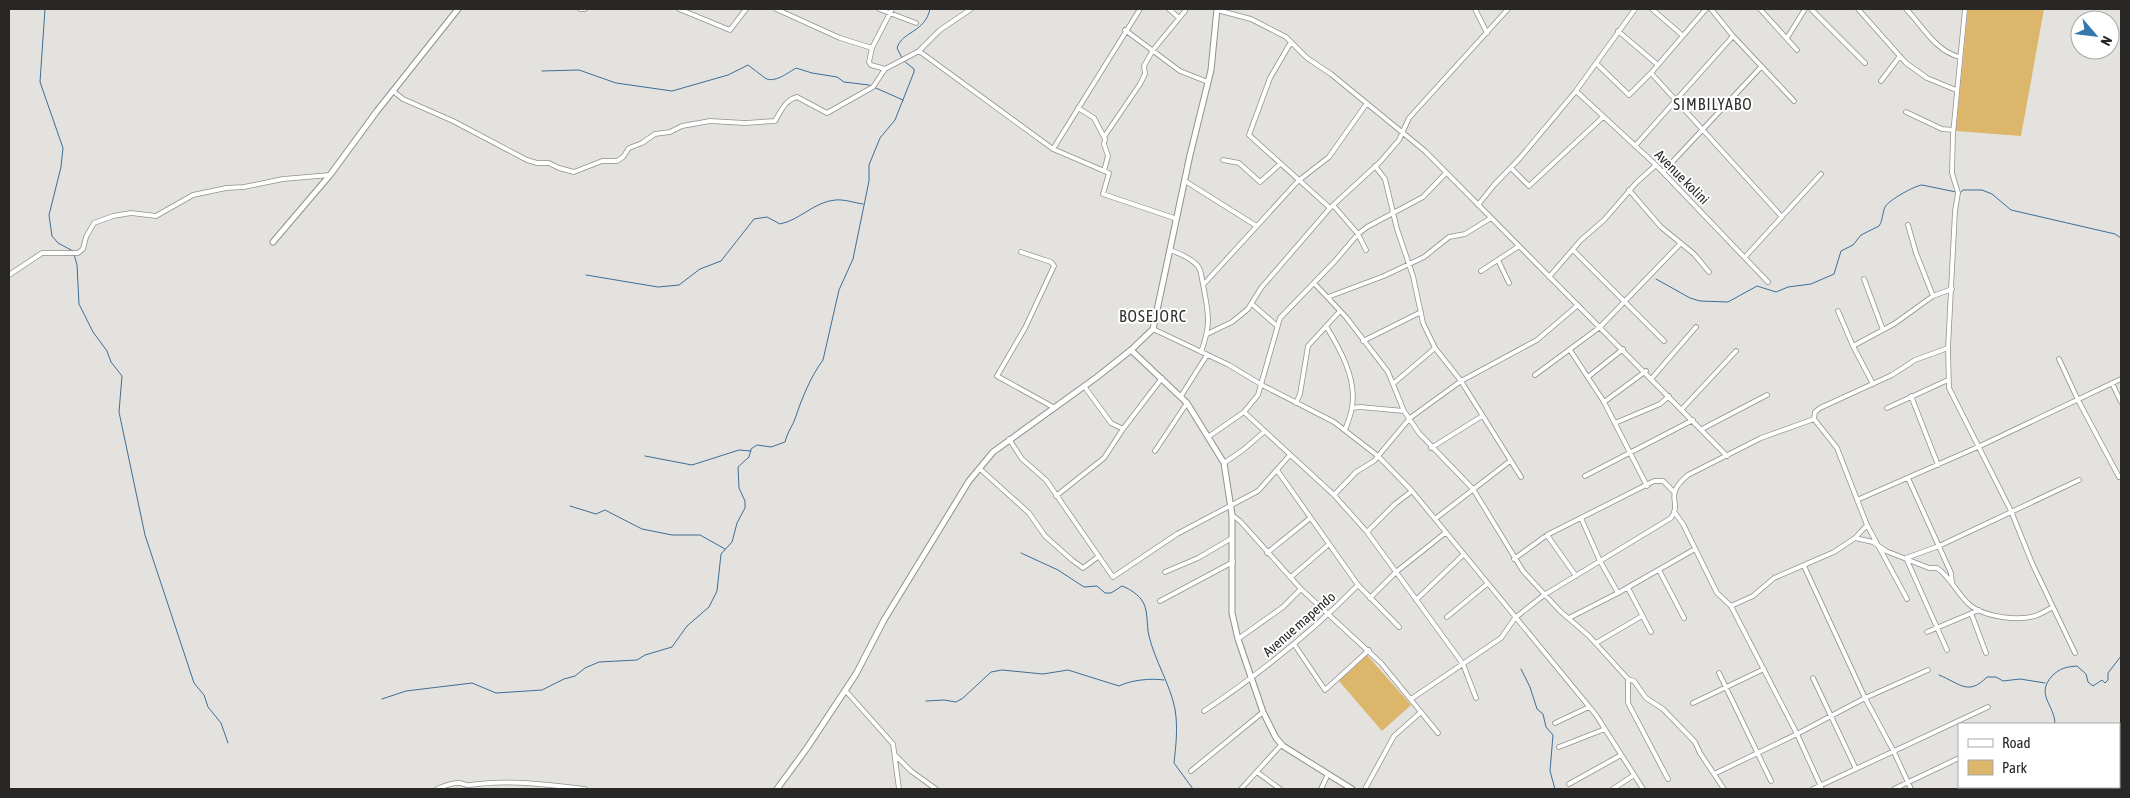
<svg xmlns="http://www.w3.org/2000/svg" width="2130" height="798" font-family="'Asap Condensed',sans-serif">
<rect width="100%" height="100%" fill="#e4e2df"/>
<path fill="#dcb66a" d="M 1968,9 L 2044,9 L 2021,136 L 1956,131 Z
M 1367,655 L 1411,705 L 1382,731 L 1339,681 Z"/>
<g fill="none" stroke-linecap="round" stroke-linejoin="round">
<path stroke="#3d6e96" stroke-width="1" d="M 45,9 L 40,82 L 63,148 L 61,167 L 49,215 L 52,236 L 58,243 L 73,251
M 902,58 L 897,48 C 902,31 925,33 930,9
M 542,71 L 579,70 L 616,83 L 672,91 L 728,75 L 748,65 C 754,69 759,74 765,78 C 774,84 789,72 796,68 L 812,73 L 837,77 L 844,82 L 869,85 L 903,100
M 1960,193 L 1963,190 L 1982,190 L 1992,194 L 2011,210 L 2115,234 L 2121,238
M 74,254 L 77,265 L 79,304 L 93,332 L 107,351 L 111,362 L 122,376 L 119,412 L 145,535 L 194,683 L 204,695 L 208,707 L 221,723 L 228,743
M 586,275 L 658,287 L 679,285 L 700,269 L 721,261 L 754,219 L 767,217 L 780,224 C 800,220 814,202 835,200 C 844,199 855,203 863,204
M 1656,279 L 1690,298 L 1700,301 L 1728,302 L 1757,286 L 1776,292 L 1788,287 L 1811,284 L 1834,274 L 1841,251 L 1853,245 L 1861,235 L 1879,226 C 1883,220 1882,214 1885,207 C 1889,200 1914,186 1922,185 L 1956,192
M 645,456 L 692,465 L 739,450 L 751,451
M 570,506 L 596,514 L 605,510 L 642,529 L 672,535 L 700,535 L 725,549
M 1021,553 L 1058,570 L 1084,587 L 1097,586 L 1105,593 L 1111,593 L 1122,586 C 1128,588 1136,593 1141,599 C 1149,609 1146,624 1149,636 C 1155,661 1170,684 1175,709 C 1178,727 1176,745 1174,763 L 1193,789
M 1521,669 L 1530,687 L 1537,709 L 1543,714 L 1546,727 L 1553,735 L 1550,771 L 1555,789
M 1939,675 C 1961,684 1968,696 1987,677 L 1996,677 L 2003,681 L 2020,679 L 2045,683
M 382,699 L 406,691 L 472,683 L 496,693 L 542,690 L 564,679 L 575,676 L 585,668 L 599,662 L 637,660 L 645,655 L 672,647 L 687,626 L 709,607 L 717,591 L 721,554 L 732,542 L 737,523 L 745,508 L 745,501 L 739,488 L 738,467 L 749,457 L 751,449 L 757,445 L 771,447 L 785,442 C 787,432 793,426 796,416 C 802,398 811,376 823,360 L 839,290 L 853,259 L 869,181 L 869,165 L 880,138 L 895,120 L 914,72 L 914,69 L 904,61
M 926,701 L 944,700 L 956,702 L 963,698 L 991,672 L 1002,670 L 1043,674 L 1068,670 L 1119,686 C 1131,680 1151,678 1164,680
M 2055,724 C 2055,705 2035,695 2052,676 C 2060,668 2066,667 2077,666 L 2086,674 L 2088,682 L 2093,686 L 2102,680 L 2105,683 L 2108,680 L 2108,673 L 2121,656
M 2032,789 L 2033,787"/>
<defs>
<path id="minor" d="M 580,9 L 585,9
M 679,9 L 730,30 L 746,9
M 776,9 L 840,38 L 872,48
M 879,9 L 916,23
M 1169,9 L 1179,18
M 1475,9 L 1487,33
M 1652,9 L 1682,35
M 1711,9 L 1733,36 L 1794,101
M 1760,9 L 1797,50
M 1811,9 L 1865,63
M 1858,9 L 1906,63 L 1927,78 L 1956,90
M 1906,9 C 1922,25 1936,52 1960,57
M 1965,9 L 1953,134 L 1952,173 L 1958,193 L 1955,211 L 1948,348 L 1949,388 L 2011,511 L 2032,563 L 2075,653
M 1217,10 L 1251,19 L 1286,37 L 1307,58 L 1331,74 L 1425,151 L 1727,456
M 1125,30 L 1180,71 L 1208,82
M 1618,31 L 1658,65
M 1787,38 L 1805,9
M 1291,42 L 1270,78 L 1249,135 L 1330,208
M 919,51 L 1053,149 L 1109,173 L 1103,194 L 1177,219
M 1597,64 L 1629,95 L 1651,73 L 1706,9
M 885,69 L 871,65 L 869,62 L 872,48 L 892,9
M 1651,73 L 1782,217
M 1881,81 L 1900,56
M 393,91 L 403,99 L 453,121 L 527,160 L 537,163 L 549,163 L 559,168 L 574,172 L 602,161 L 617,161 L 623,157 L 629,148 L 642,143 L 655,134 L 670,132 L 682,126 L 710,121 L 745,123 L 775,121 C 781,111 785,100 797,97 L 827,113 L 873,87 L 885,69 L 919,51 L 940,30 L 971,9
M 1576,91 L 1656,165 L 1768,282
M 1078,108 L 1094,118 L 1105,139 L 1104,144 L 1108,156 L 1104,171
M 1906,112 L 1942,129 L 1953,130
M 1104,137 L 1140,84 L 1145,74 L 1144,66 L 1153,50 L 1185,11
M 1635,146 L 1733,36
M 1053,149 L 1140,9
M 1223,160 L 1239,163 L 1260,182 L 1280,164
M 1375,166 L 1385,179 L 1397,229 L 1413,276 L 1423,323 L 1435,348 L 1461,381 L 1521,477
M 1511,168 L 1529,186 L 1603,117
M 1663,172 L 1761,67
M 1185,181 L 1255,225
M 1629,190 L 1661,227 L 1694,254 L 1709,272
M 1333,205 L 1358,234 L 1366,250
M 1478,205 L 1494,185 L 1520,158 L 1576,91 L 1635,9
M 1908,225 L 1916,253 L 1933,296
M 1170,250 C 1179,253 1190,258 1197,265 C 1202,270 1201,277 1203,284 C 1208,313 1212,322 1201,352
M 1573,250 L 1664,341
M 1021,252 L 1051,262 L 1054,266 L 1025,328 L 997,376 L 1053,407
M 1745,257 L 1821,174
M 1498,260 L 1509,283
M 1481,271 L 1519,246
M 9,275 L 42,253 L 78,253 L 83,249 L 86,237 L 94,223 L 113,216 L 131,213 L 156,216 L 193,195 L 226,188 L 244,187 L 283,179 L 330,175
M 1549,277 L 1581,240 L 1604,220 L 1637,182 L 1656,165
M 1864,279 L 1883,330
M 1314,283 L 1346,317 L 1388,372 L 1404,411 L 1419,433 L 1473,489 L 1523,571 L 1560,611 L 1589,636 L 1628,679 L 1628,703 L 1668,779
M 1203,285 L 1298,181 L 1329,157 L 1367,103
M 1328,297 L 1384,276 L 1424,257 L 1449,237 L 1465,234 L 1491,218
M 1252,304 L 1276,325
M 1838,311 L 1853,346 L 1873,384
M 1326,326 C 1340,349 1357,379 1352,407 C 1351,415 1348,422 1345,430
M 1153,329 L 1229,365 L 1262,385 L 1334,422 L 1378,456 L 1412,491 L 1596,715 L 1643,789
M 1207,334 L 1232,322 L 1248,309 L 1261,288 L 1330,208 L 1380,162 L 1399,140 L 1409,118 L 1508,9
M 1363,341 L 1421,312
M 1853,346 L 1894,324 L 1933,296 L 1952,289
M 1570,350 L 1604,402 L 1647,486
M 2059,359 L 2078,400 L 2119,477
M 1535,375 L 1600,327 L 1680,244
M 1588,377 L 1623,349
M 1652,378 L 1696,327
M 1394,383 L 1435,348
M 2112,383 L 2121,402
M 1084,386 L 1111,423 L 1123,429
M 1181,396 L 1207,355
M 1911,396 L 1938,465
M 1604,402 L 1646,371
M 1296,403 L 1300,394 L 1308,346 L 1340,311
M 1352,408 L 1360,407 L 1404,411
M 1887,408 L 1948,380
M 1682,409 L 1736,351
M 1244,412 L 1334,495 L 1367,532 L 1463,664 L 1476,698
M 1814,419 L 1837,448 L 1867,525 L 1907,599
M 1814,419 L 1815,412 L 1820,408 L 1892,375 L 1915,360 L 1948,348
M 1615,423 L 1660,404 L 1669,396
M 1702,429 L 1767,395
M 1208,437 L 1244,412 L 1258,395 L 1280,318 L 1335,261 L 1358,234 L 1367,227 L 1423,197 L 1446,173
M 1009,439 L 1022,459 L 1046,480 L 1113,577 L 1177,534 L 1258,491 L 1290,455
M 1431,448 L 1482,416
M 1155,451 L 1187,403
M 1224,463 L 1243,450 L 1265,431
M 979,468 L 1029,513 L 1045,536 L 1072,560 L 1083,568 L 1099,556
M 1277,470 L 1358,585 L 1399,627
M 1585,476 L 1693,420
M 1908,478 L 1951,573 L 1952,583
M 1334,495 L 1356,472 L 1374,461 L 1410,418 L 1461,381 L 1537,340 L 1578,305
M 1056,496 L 1104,458 L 1123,429 L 1162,378
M 1857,500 L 1980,446 L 2121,379
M 1675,513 L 1683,524 L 1717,593 L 1731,606 L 1797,734 L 1822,789
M 1232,515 L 1240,521 L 1301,589 L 1381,663 L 1438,733
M 1581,518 L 1600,561 L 1618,593
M 1435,519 L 1510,461
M 1367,532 L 1395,504 L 1412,491
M 1547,535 L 1576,576
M 1855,538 L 1873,542 L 1886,551 L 1929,568 L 1937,568 C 1950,576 1959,597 1971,606 C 1986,617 2017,621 2035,616 C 2041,614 2047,610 2053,607
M 1267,553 L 1309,519
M 1514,559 L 1547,535 L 1654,481 L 1663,481 L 1673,491
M 1804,566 L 1865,698 L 1894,752 L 1911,789
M 1659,570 L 1684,618
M 1165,572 L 1198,558 L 1232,538
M 1291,577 L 1328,545
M 1628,588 L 1651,632
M 1370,598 L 1396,572 L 1445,533
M 1416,600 L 1463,555
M 1160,601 L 1233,562
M 1731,606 L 1753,596 L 1774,578 L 1834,552 L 1855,538 L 1867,525
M 1971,613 L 1986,653
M 1447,617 L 1487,584
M 1569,618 L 1618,593 L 1695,549
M 1927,632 L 1979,610
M 1238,639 L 1283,607 L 1301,589
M 1596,643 L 1642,616
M 1294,644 L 1325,690 L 1369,650
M 1947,650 L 1906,558 L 1939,546 L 2079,480
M 1719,673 L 1771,781
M 1813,678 L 1856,769
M 1628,679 L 1634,681 L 1646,698 L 1663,709 L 1695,742 L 1700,753 L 1724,789
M 845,690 L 893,744 L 899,789
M 1411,699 L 1501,638 L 1515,618 L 1544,595 L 1671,518 C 1683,501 1662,497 1688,475 L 1761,438 L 1814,419
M 1693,703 L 1764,669
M 1204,711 C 1259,674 1311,633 1358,585
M 1555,723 L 1589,707
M 1559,747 L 1605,729
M 895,755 L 911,771 L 936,789
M 1191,771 L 1263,712
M 1257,772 L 1280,789
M 1714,774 L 1797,734 L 1865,698 L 1928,670
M 1569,784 L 1621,755
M 437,789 C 444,786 450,783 459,783 C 463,783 466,786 470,785 C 508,779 547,785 585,789
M 1241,789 L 1281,745
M 1321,789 L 1328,774
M 1365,789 L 1394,736 L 1421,712
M 1613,789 L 1634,775
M 1813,789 L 1988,707
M 1894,789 L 1959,758"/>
<path id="tertiary" d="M 273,242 L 330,175 L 377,111 L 458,9
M 1131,350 L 1187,403 L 1224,463 L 1232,515 L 1232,613 L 1238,639 L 1263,712 L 1276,738 L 1283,746 L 1352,789
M 777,789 L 807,748 L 856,674 L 884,620 L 969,481 L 993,452 L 1097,377 L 1131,350 L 1153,329 L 1190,155 L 1211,70 L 1217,9"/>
</defs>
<use href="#minor" stroke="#91908d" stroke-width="5.5"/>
<use href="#tertiary" stroke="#91908d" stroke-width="7"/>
<use href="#minor" stroke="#fff" stroke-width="4"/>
<use href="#tertiary" stroke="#fff" stroke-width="5"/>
</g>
<g text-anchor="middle" stroke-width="4" stroke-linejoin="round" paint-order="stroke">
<g font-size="14" fill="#282726" stroke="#fff">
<text transform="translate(1682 177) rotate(45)" y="5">Avenue kolini</text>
<text transform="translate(1299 624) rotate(-41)" y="5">Avenue mapendo</text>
</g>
<g font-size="16" letter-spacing="1" fill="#312f2d" stroke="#fff">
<text x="1713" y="110">SIMBILYABO</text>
<text x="1153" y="322">BOSEJORC</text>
</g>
</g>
<rect width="2130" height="798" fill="none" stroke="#282726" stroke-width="20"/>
<rect x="1958" y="723" width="162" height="65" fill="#ffffff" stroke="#a9a9a8"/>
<rect x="1968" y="739" width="25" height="8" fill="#ffffff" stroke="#a9a9a8"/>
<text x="2002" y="748" font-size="15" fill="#282726">Road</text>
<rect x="1968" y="760" width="25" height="15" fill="#dcb66a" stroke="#a9a9a8"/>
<text x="2002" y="773" font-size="15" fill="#282726">Park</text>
<g transform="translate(2095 35) rotate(118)"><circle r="24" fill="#ffffff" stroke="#a9a9a8"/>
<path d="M0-4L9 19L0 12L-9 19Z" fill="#3377ad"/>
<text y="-8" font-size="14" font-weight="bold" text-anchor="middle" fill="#282726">N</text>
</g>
</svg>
